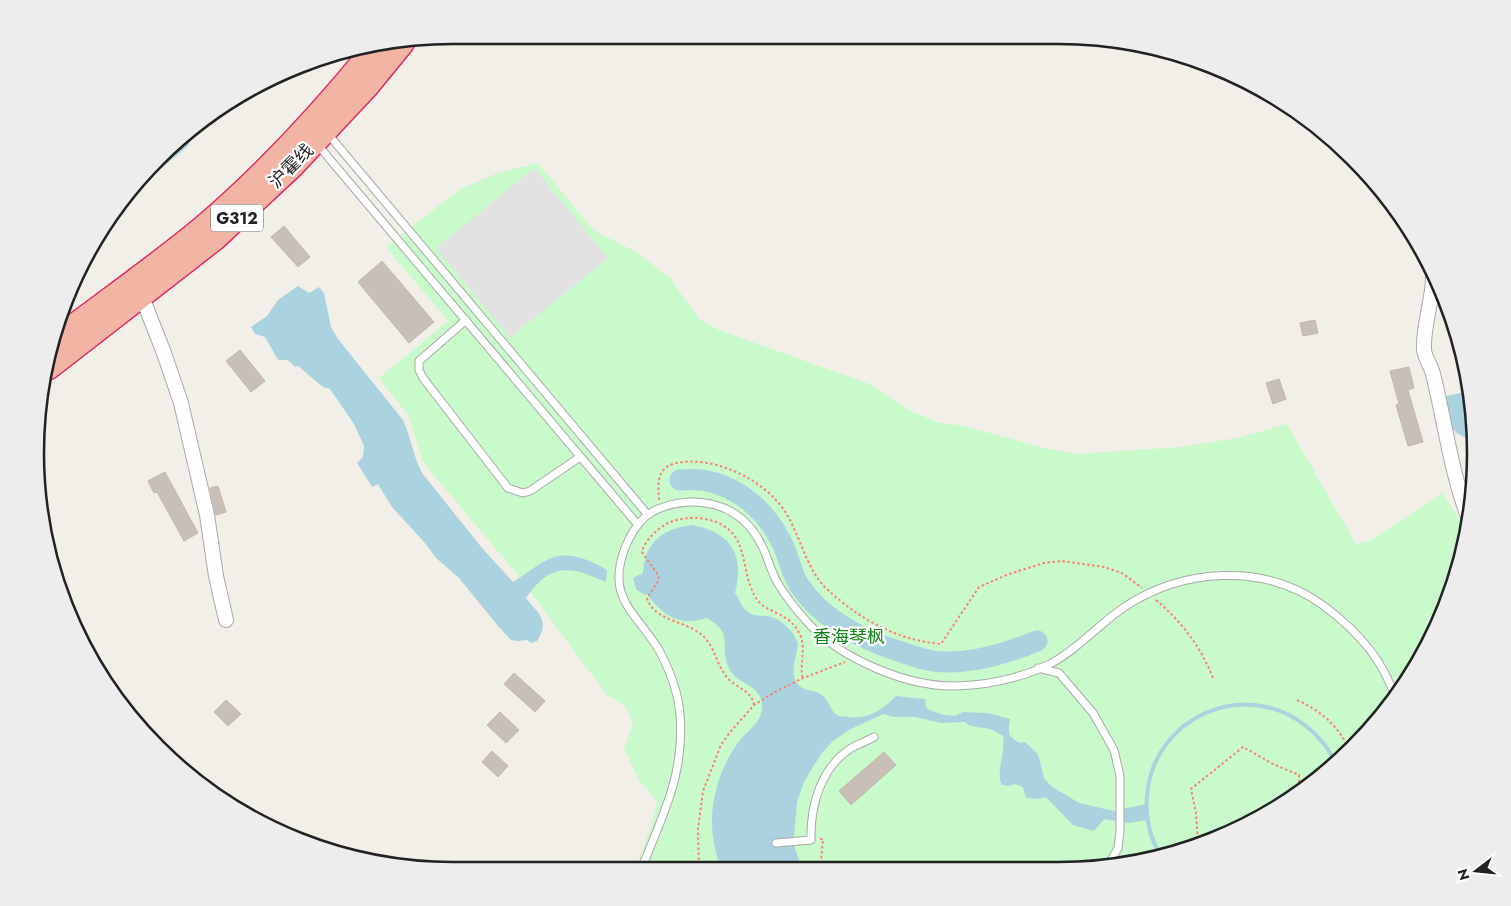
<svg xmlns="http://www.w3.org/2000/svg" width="1511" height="906" font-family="Jost,'Noto Sans SC',sans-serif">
<rect width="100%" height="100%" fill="#f2efe9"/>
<path fill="#c8facc" d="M 538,163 L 593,230 L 636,252 L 670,278 L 699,319 L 719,330 L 872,385 L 908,410 L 937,422 L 964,426 L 1044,448 L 1077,454 L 1180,447 L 1237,438 L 1287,424 L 1356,544 L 1371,540 L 1443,493 L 1468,535 L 1444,613 L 1405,685 L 1334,767 L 1267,815 L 1166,857 L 1086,870 L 635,870 L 651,826 L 657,801 L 639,780 L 624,749 L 633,724 L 625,706 L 606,694 L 517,574 L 423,462 L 408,415 L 379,378 L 448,321 L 386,247 L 460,189 L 498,173 Z"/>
<path fill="#e2e2e2" d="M 534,168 L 608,258 L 510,338 L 436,248 Z"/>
<path fill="#aad3df" d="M 200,120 L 188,146 L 158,171 L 154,169 Z
M 298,286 L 309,293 L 319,287 L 324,293 L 331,327 L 338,339 L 403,420 C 411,437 413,456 422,473 L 482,548 L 513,582 C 525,575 541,561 554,557 C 572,552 592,561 607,570 L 606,582 C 570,566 551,562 526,598 C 539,614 550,621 537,641 L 531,643 L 527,640 L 518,641 L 511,640 L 498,626 L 459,578 L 436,558 L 425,543 L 392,507 L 378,484 L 372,487 L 357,463 L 363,457 L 364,446 L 354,424 L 330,389 L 323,387 L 298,366 L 295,367 L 288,360 L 278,360 L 265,337 L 255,334 L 251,327 L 267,316 L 278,300 Z
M 1465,392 L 1471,397 L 1475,439 C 1448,437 1447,418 1446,396 Z
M 692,525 C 731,532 745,555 735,593 C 740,599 741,608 748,612 C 755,617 763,615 771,617 C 783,620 795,633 798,644 C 797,655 791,668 795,679 C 800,693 814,688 823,696 C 829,701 830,710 837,715 C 841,717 844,716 849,717 C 869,720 883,709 896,696 L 925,699 L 926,707 L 929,710 L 944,715 L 955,716 L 963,712 L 988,713 L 1010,719 C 1008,732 1007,736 1020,743 L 1025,742 L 1038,754 L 1044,778 L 1051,786 L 1079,803 L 1114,811 L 1146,804 L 1148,820 L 1128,823 L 1104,819 L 1094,831 L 1073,825 L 1046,797 L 1039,799 L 1026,798 L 1023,787 L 1015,784 L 1008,786 L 1002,785 C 995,774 1006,752 1003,736 C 999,734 996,731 992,730 C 983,726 971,729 965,722 L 941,723 L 915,717 L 894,717 L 883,714 L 849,730 L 833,741 L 822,753 L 811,770 L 804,782 L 797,802 L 794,838 L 795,848 L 802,870 L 722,870 C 704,828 711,782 737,744 C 746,731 764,722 762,704 C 759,681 733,686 727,663 C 721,642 733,632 706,618 C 680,627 662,615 647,594 L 645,595 L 636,589 L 633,578 L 643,573 C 645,542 662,529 692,525 Z"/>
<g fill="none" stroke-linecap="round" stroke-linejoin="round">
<path stroke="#aad3df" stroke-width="4" d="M 1162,857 C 1150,840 1145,817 1147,796 C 1153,717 1244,677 1306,726 C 1319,736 1330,750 1336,765"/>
<path stroke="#aad3df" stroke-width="21" d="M 680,480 C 725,475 763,504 782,543 C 789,556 791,573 799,585 C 822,620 863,640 901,652 C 917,657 933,663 949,662 C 980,662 1010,652 1037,641"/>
</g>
<path fill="#c7bfb8" stroke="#c4b6ab" d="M 284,226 L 310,257 L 298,267 L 271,237 Z
M 382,261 L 434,322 L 409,343 L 358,282 Z
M 1315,320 L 1318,333 L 1303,336 L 1300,323 Z
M 240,350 L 265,381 L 251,392 L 226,361 Z
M 1409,367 L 1414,388 L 1408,390 L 1423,442 L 1408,446 L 1396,405 L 1399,404 L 1390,371 Z
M 1279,379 L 1286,399 L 1273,404 L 1266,383 Z
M 165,472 L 198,533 L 184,541 L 157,492 L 154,493 L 148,481 Z
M 218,486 L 226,512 L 216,515 L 210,488 Z
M 514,673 L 545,701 L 535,712 L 504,684 Z
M 226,700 L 241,714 L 228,726 L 214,712 Z
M 500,712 L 519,730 L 506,743 L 487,725 Z
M 492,751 L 508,766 L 498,777 L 482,762 Z
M 884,752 L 896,765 L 851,805 L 839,791 Z"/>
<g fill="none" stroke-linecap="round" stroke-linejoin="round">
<defs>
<path id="service" d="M 328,134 L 648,515
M 317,144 L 638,525
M 466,320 L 419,361 L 419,370 L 423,378 L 508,488 L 523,493 L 530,491 L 580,457
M 1038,668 L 1059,673 L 1093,713 L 1114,750 L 1120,776 L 1120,831 L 1118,848 L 1108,866
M 776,843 L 811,840 C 810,806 821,766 853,747 C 859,744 867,741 874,737
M 641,870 C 662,816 685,775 680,714 C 678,692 670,671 660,652 C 638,613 605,600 625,548 C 630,535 636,525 646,516 C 658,507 674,503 689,502 C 722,501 748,516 762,546 C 768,558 771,571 777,582 C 786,597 797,611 809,624 C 842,659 907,687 956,686 C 987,685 1021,678 1050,664 C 1077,650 1098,625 1123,608 C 1182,568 1265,562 1324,606 C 1355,629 1384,660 1395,698"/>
<path id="minor" d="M 1433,273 C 1434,298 1423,323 1424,349 C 1424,357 1431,365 1433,374 C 1445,422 1451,473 1469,519
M 142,297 L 164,353 L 181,403 L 207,515 L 216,576 L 226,620"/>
<path id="trunk" d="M 53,341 C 103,303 156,266 204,226 C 266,173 323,111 374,48
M 49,368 L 215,239 L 293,166 L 367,87 L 403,43"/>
</defs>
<use href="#service" stroke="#a9a9a9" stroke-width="9"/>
<use href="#minor" stroke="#a9a9a9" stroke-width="16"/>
<use href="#trunk" stroke="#dc2a67" stroke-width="25"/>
<path stroke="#fa8072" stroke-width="2" stroke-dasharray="2.5 2.5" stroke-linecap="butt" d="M 659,500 C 658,484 656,468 676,463 C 715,455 768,481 787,515 C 802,540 807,572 829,591 C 861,620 897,640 941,644 L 979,587 L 1009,574 L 1044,563 L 1062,561 L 1104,567 L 1122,573 L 1142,588
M 1156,600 C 1182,622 1201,647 1213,678
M 1297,700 C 1321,711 1339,726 1349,750
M 754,705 C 752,690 735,688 726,676 C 713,659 715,640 693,629 C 678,621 652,617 647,598 L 659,580 L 658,575 L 642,552 C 644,540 661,525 673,521 C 695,514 729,518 739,544 C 746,561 746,582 756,598 C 767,615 791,611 801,637 C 806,651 799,665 803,679
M 820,839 L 823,839 L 821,861 L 824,870
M 1198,844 L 1196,813 L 1191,789 L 1243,747 L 1273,764 L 1299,775 L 1299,792
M 1124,857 L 1130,863
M 699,870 L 698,829 L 703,791 L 721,745 L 731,731 L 754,705 L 775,692 L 801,679 L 845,662"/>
<use href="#service" stroke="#fff" stroke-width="7"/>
<use href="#minor" stroke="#fff" stroke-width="14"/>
<use href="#trunk" stroke="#f2b4a3" stroke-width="22"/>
</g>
<g text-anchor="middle" stroke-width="4.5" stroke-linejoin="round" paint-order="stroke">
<rect fill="#fff" stroke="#646464" stroke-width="1" x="211" y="204.5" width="52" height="27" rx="4"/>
<g font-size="16" font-weight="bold" fill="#222">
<text x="237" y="224">G312</text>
</g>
<g font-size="18" fill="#222" stroke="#fff">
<text transform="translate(291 166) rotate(-45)" y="6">沪霍线</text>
</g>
<g font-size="18" fill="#0c8416" stroke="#fff">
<text x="849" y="643">香海琴枫</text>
</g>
</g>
<path d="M0 0H1511V906H0ZM453 44H1058A409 409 0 0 1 1467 453V453A409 409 0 0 1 1058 862H453A409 409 0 0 1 44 453V453A409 409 0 0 1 453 44Z" fill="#ededed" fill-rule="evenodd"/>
<path fill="none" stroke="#222" stroke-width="2.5" d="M453 44H1058A409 409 0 0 1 1467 453V453A409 409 0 0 1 1058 862H453A409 409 0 0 1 44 453V453A409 409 0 0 1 453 44Z"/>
<g transform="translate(1476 871) rotate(254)" stroke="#ffffff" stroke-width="4" paint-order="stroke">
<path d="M0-4L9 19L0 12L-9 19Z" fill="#222222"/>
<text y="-8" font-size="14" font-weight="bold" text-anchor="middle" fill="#222222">N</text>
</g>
</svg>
